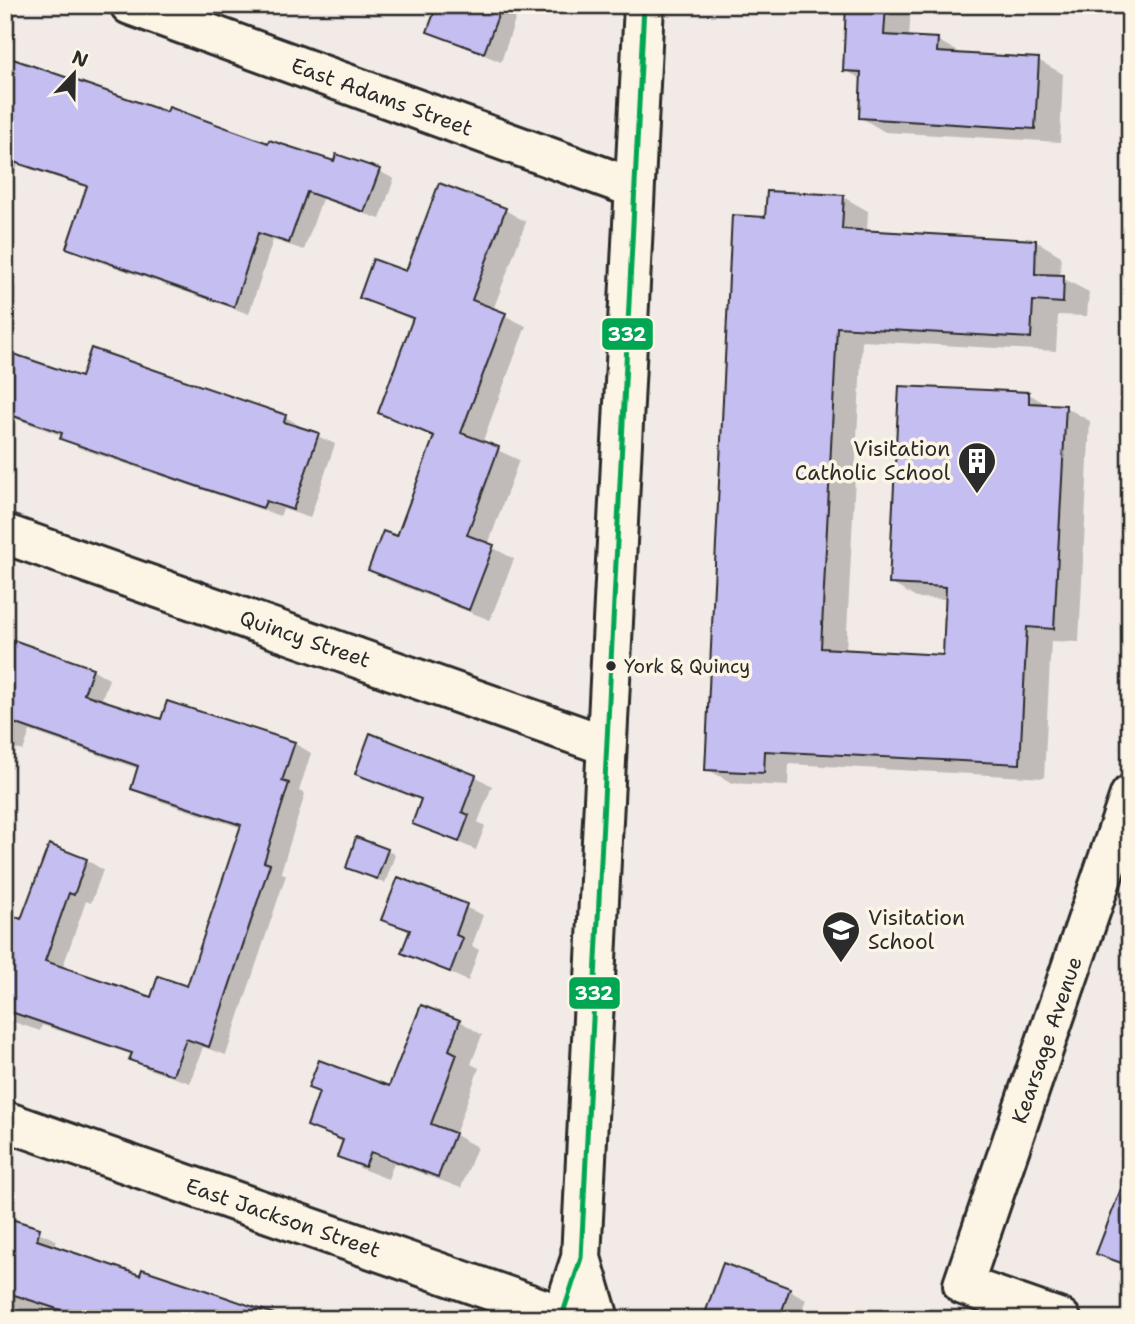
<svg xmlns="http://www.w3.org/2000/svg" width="1135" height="1324" font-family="'Shantell Sans',sans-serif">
<rect width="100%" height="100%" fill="#f1eae7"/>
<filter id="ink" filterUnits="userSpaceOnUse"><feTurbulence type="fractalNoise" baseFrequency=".0143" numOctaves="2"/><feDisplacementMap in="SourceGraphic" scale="14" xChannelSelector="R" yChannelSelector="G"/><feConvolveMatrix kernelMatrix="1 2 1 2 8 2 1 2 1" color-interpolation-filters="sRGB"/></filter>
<g filter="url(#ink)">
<path fill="#0003" d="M 439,5 L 520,5 L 501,62 L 429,32 Z
M 848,5 L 911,5 L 909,38 L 937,40 L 962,54 L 1038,60 L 1063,74 L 1060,142 L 885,132 L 860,117 L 863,80 L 845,70 Z
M 5,59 L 270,145 L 335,163 L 379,171 L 394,179 L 380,219 L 322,199 L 304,250 L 273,240 L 249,314 L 83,256 L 68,248 L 88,188 L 18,165 L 5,203 Z
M 843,197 L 868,211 L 867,232 L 1036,241 L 1061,256 L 1060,277 L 1089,292 L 1087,316 L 1058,315 L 1056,351 L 862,341 L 846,651 L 944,656 L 947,599 L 916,598 L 891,583 L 1029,394 L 1049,406 L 1065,407 L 1090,421 L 1079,642 L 1051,641 L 1044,778 L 789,764 L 788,786 L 732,783 L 707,769 L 767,219 Z
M 505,210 L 526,222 L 493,310 L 526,326 L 482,443 L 519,460 L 488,545 L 514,559 L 490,620 L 390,581 L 370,569 L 398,538 L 435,438 L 380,412 L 414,321 L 361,297 L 407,273 Z
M 92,350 L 286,417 L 302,427 L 302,429 L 335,444 L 310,518 L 283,509 L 280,516 L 79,448 L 63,436 L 5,415 L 5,353 L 82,379 Z
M 5,640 L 92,669 L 109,679 L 101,701 L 162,721 L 294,743 L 311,753 L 299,791 L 305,794 L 281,872 L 286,875 L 226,1055 L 203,1047 L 190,1083 L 148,1069 L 132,1059 L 133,1055 L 42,1025 L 40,1031 L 5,1019 L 5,916 L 22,921 L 50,846 L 87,860 L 103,870 L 91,903 L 86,901 L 62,969 L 152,1000 L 188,988 L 242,828 L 150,798 L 133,788 L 139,769 L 30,731 L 23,751 L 5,745 Z
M 357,773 L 475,776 L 492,786 L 478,822 L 485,826 L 476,850 L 414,823 L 422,801 Z
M 387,850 L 395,855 L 385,883 L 356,871 Z
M 399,879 L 483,915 L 472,946 L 479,950 L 468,981 L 403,952 L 411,933 L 383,919 Z
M 422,1007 L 460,1021 L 482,1035 L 471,1064 L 479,1068 L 455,1135 L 477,1147 L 461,1188 L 394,1163 L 388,1179 L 362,1169 L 339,1156 L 344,1143 L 309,1125 L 321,1094 L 310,1087 L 390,1088 Z
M 1130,1211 L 1130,1269 L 1098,1253 Z
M 5,1218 L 56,1240 L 54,1248 L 141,1277 L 143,1271 L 283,1319 L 80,1319 L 45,1307 L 43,1315 L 36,1313 L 34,1319 L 5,1319 Z
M 789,1290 L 806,1299 L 799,1319 L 705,1319 Z
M 318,1312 L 337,1319 L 316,1319 Z"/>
<path fill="#c5bef0" stroke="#2b2b2b" stroke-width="2" d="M 437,5 L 502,5 L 484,53 L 427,32 Z
M 846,5 L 886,5 L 884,35 L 938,38 L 937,52 L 1039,58 L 1035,129 L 859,118 L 861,72 L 843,71 Z
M 13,59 L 167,112 L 169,107 L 268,143 L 269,140 L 334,161 L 336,154 L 380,169 L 364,212 L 307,192 L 289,243 L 258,233 L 234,307 L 66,248 L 87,186 L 5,159 L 5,82 Z
M 439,183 L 506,208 L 472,300 L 506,313 L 461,433 L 499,447 L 467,535 L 494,545 L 469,610 L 368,570 L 383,531 L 397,536 L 434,436 L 378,413 L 413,318 L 359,298 L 373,259 L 406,271 Z
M 767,191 L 844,195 L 842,229 L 1036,240 L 1035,274 L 1064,275 L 1063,303 L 1033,301 L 1031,338 L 837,327 L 821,648 L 943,655 L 946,587 L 889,584 L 899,386 L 1029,392 L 1029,403 L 1066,405 L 1054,629 L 1027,627 L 1020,764 L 765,751 L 764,773 L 705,770 L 732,215 L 765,217 Z
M 91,348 L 286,415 L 284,422 L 319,433 L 293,510 L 266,501 L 263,508 L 208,490 L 60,439 L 62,433 L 5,413 L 5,351 L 81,377 Z
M 5,637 L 93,668 L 84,694 L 161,719 L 167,701 L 295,742 L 282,781 L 289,783 L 264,862 L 270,864 L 209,1047 L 186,1039 L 173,1075 L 129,1060 L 132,1053 L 5,1010 L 5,913 L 21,919 L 49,844 L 87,859 L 74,895 L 69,893 L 45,961 L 151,997 L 158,976 L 187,986 L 241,825 L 131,789 L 138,766 L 5,720 Z
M 370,733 L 476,775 L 462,812 L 469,815 L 459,842 L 412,824 L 421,799 L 355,774 Z
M 356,837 L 388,849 L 377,879 L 346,868 Z
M 398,877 L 467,904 L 456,935 L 463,938 L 450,972 L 401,953 L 410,930 L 381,920 Z
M 421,1005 L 460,1020 L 449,1050 L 457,1054 L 431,1124 L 455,1133 L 438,1177 L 371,1152 L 365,1167 L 337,1157 L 343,1140 L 307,1126 L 319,1092 L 308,1088 L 319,1060 L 389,1086 Z
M 1127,1173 L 1130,1173 L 1130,1266 L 1096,1254 Z
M 5,1217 L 40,1228 L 37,1240 L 140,1275 L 142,1269 L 202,1289 L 274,1314 L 273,1319 L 88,1319 L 5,1292 Z
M 723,1263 L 790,1288 L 779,1319 L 703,1319 Z"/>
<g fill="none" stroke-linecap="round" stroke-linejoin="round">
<defs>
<path id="street" d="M 130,5 L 634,188
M 5,534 L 605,745
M 5,1121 L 561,1315
M 1061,1319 L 963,1285 L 1130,795"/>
<path id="secondary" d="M 581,1258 L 599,1319
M 561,1319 L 581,1258 L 644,5"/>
</defs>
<use href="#street" stroke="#2b2b2b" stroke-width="44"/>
<use href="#secondary" stroke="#2b2b2b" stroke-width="44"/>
<use href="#street" stroke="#fcf5e5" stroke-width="38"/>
<use href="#secondary" stroke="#fcf5e5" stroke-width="38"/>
<defs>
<path id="bus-1" d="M 561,1319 L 581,1258 L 644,5"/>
</defs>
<use href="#bus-1" stroke="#fcf5e5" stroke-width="10"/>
<use href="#bus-1" stroke="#00a651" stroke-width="5"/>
</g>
</g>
<defs>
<symbol id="building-pin" viewBox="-11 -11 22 30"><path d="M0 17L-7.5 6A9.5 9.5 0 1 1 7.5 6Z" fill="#2b2b2b" stroke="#fcf5e5"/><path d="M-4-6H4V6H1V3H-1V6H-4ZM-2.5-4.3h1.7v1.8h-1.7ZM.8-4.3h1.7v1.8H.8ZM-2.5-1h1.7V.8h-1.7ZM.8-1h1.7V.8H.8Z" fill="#fff"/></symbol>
<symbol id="school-pin" viewBox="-11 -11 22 30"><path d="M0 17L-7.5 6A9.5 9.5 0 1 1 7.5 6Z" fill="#2b2b2b" stroke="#fcf5e5"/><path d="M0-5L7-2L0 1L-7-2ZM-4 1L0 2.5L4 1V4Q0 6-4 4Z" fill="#fff"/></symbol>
</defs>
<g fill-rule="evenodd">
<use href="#building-pin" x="955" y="439" width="44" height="60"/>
<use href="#school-pin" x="819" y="908" width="44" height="60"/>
</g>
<circle fill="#2b2b2b" stroke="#fcf5e5" stroke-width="2.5" cx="611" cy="666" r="6"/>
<g text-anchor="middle" stroke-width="7" stroke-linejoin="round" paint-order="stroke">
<g font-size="19" fill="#2b2b2b" stroke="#fcf5e5" text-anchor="start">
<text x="624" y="673">York &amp; Quincy</text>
</g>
<g font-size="21" fill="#2b2b2b" stroke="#fcf5e5">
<text transform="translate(382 97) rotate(20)" y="7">East Adams Street</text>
<text transform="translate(305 639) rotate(19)" y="7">Quincy Street</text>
<text transform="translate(1047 1040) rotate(-71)" y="7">Kearsage Avenue</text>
<text transform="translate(283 1218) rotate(19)" y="7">East Jackson Street</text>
</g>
<g font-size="21" fill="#2b2b2b" stroke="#fcf5e5" text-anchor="end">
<text x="950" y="456">Visitation<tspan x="950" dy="24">Catholic School</tspan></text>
<text x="868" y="925" text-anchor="start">Visitation<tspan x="868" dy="24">School</tspan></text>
</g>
</g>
<g stroke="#fcf5e5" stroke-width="2.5">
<rect x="601" y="317" width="53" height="34" rx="7" fill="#00a651"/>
<rect x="568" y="976" width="53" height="34" rx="7" fill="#00a651"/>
</g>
<g font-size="19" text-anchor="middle" font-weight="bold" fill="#fff">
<text x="627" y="341">332</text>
<text x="594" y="1000">332</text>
</g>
<rect width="1135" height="1324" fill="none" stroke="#fcf5e5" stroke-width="28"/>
<rect x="14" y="14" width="1107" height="1296" fill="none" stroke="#2b2b2b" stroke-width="2.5" filter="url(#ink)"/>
<g transform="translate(74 74) rotate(22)" stroke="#fcf5e5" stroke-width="5" paint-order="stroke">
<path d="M0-5L12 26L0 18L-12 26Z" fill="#2b2b2b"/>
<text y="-10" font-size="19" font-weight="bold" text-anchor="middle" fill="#2b2b2b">N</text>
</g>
</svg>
